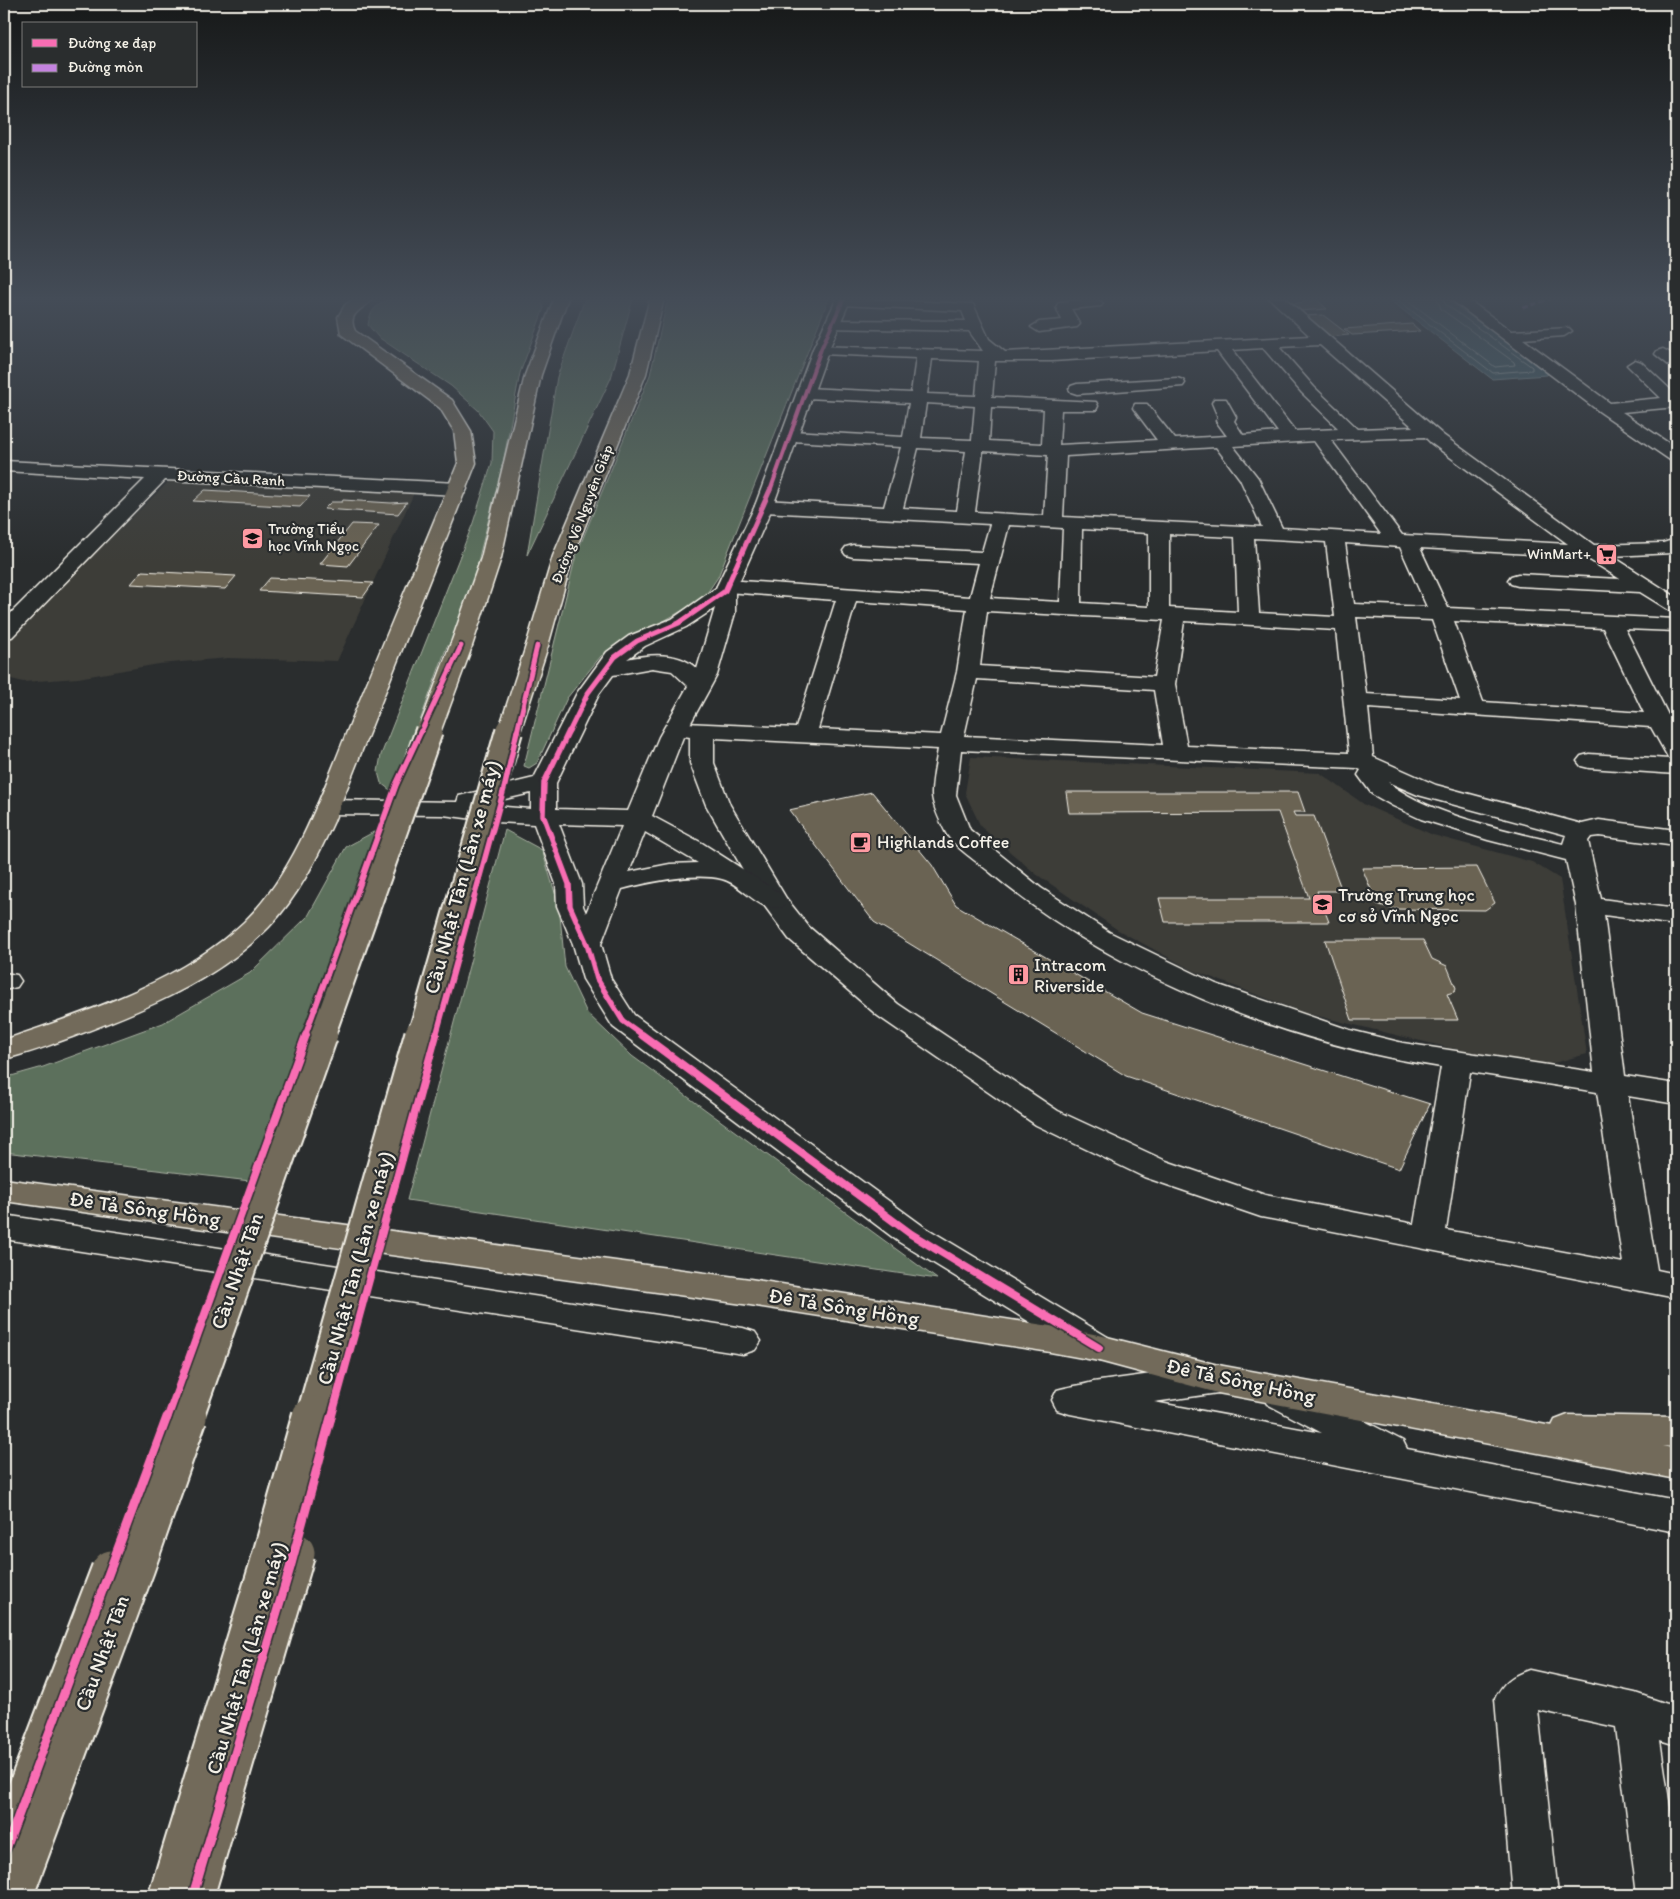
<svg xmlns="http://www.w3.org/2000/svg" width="1680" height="1899" font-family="Itim,sans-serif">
<rect width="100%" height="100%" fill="#2a2d2e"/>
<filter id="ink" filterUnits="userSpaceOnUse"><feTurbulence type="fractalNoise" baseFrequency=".02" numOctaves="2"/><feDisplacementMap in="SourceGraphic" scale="10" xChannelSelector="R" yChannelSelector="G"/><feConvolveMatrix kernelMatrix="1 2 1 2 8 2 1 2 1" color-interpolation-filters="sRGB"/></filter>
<g filter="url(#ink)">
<path fill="#3d3d39" d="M 1283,298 L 1381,298 L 1424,331 L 1329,337 Z
M 171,479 L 414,493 L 337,661 L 228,658 L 159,664 L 78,678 L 23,682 L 4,677 L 4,642 Z
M 971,757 L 1320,773 L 1365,805 L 1433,835 L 1532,862 L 1560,879 L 1587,1054 L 1546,1065 L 1450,1048 L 1305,1013 L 1192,970 L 1118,930 L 1036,874 L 981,827 L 965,793 Z"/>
<path fill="#5c705b" stroke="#a8b0a2" d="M 391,298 L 538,298 L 542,301 L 544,308 L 520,373 L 503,463 L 480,553 L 461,646 L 447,646 L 394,793 L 381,783 L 378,772 L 381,755 L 473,523 L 492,463 L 493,431 L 478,410 L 451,386 L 378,337 L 368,325 C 370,309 377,305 391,298 Z
M 585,298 L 633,298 L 611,378 L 527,555 L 557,377 Z
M 668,298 L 829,298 L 718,577 L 703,599 L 601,656 L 567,698 L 537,763 L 529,768 L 524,766 L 576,555 L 650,375 Z
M 381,828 L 250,1181 L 4,1152 L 4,1078 L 43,1067 L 163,1023 L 250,973 L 308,916 L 346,847 Z
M 505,830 L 542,850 L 559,906 L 565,967 L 587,1013 L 632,1056 L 937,1279 L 407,1200 Z"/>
<path fill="#46646a" stroke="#8c9c9c" d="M 1387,298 L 1445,298 L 1549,373 L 1547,375 L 1492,379 Z"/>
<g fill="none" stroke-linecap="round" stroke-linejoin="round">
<path stroke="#aeb9b6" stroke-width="1" d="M 1395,298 L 1493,373 L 1532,370 L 1532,367 L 1445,304 L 1443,298
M 1405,298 L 1495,367 L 1515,365 L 1514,362 L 1441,309 L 1437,298"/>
</g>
<path fill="#6a6353" stroke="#f4f1e8" d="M 1317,300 L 1327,309 L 1300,311 L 1291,304 Z
M 1323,315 L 1349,335 L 1329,337 L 1304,316 Z
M 1412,324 L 1420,331 L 1352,335 L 1344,329 Z
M 205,490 L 310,496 L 300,507 L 193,501 Z
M 343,500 L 391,503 L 407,502 L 398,514 L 324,509 L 331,502 L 342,502 Z
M 352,524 L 379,525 L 348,566 L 320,564 Z
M 142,571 L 236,576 L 225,589 L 131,584 Z
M 270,578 L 373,583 L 363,597 L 259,591 Z
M 872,792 L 932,865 L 956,905 L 1142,1013 L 1430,1104 L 1399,1169 L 1126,1076 L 874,922 L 789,810 Z
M 1066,792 L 1298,792 L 1305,812 L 1293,812 L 1295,816 L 1314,816 L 1342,891 L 1317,891 L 1329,922 L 1165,922 L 1159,898 L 1309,898 L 1278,812 L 1069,813 Z
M 1477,867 L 1495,903 L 1485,910 L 1392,909 L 1377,904 L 1362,868 Z
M 1325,940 L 1423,940 L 1432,959 L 1447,966 L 1456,988 L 1454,992 L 1447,994 L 1458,1020 L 1352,1020 Z"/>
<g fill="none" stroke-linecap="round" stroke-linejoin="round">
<defs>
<path id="minor" d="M 837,298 L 973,304 L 989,339 L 1005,352 L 1310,336 L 1269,298 L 1285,298 L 1443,435 L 1594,545 L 1663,543 L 1676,539 L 1676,552 L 1672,553 L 1612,556 L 1676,597 L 1676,612 L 1669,610 L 1640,592 L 1518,586 L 1511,584 L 1508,580 L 1511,576 L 1518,574 L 1620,579 L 1585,557 L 1420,548 L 1448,608 L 1676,619 L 1676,631 L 1625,629 L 1668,715 L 1676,715 L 1676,774 L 1589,768 L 1581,766 L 1577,761 L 1581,756 L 1589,754 L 1669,759 L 1651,727 L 1368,708 L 1373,757 L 1436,785 L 1582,824 L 1599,820 L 1676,830 L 1676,846 L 1599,836 L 1591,837 L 1588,841 L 1601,899 L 1676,909 L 1676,925 L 1604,915 L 1625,1076 L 1676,1084 L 1676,1104 L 1628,1096 L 1657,1270 L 1676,1274 L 1676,1298 L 1261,1217 L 1144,1177 L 1036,1125 L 878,1016 L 789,939 L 761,901 L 706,805 L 690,763 L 690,737 L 677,735 L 673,730 L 677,725 L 685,723 L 796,728 L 836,600 L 727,592 L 720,590 L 717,586 L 720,582 L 727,580 L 970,597 L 979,563 L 853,557 L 846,555 L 843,551 L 846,547 L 853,545 L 982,552 L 990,524 L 764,512 L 757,510 L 755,506 L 757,502 L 764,500 L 884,507 L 901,447 L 791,441 L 785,440 L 782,436 L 785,432 L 791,431 L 903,437 L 909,403 L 806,398 L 800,397 L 798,393 L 800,389 L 806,388 L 911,393 L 916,358 L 821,354 L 815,352 L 813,349 L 815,346 L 983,351 L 969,331 L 827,328 L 824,325 L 832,320 L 966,321 L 962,311 L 842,305 L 837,304 L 835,301 ZM 1320,345 L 1413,427 L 1358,429 L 1314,387 L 1279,347 ZM 1263,348 L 1302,393 L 1339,429 L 1295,431 L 1232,350 ZM 1217,351 L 1278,432 L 1243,435 L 1234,421 L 1236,417 L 1226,399 L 1214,399 L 1212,403 L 1218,417 L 1216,421 L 1227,436 L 1175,439 L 1147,404 L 1135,404 L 1133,408 L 1157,440 L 1059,445 L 1061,410 L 1096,410 L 1098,406 L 1096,402 L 992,397 L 995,361 L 1052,361 ZM 932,359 L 979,361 L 976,396 L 927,394 ZM 926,403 L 975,406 L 972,440 L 921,438 ZM 991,407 L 1044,409 L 1042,444 L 989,441 ZM 1425,437 L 1431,443 L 1568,544 L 1402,535 L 1331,440 ZM 1314,441 L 1381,534 L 1282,528 L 1258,478 L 1233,446 ZM 1216,447 L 1240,479 L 1262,527 L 1063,517 L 1066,456 ZM 918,448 L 966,451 L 957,511 L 903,508 ZM 983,451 L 1048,455 L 1044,516 L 975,512 ZM 1009,525 L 1063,528 L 1060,602 L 990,598 ZM 1082,529 L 1149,533 L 1149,607 L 1081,603 ZM 1169,534 L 1235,537 L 1238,612 L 1169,608 ZM 1254,538 L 1326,542 L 1335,617 L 1259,613 ZM 1345,543 L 1400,547 L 1427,607 L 1354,604 ZM 856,601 L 967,609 L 957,672 L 941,735 L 818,729 ZM 987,611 L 1164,620 L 1154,677 L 980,666 ZM 1356,617 L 1432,620 L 1460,700 L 1366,694 ZM 1184,621 L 1336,630 L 1349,753 L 1187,746 L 1175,684 ZM 1454,621 L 1603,628 L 1644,713 L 1483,702 ZM 977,679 L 1154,690 L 1163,745 L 964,736 ZM 714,738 L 938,749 C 936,763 932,779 932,794 C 932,805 941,823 946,833 C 953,846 979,863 991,873 C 1112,975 1286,1043 1441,1067 L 1414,1224 L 1265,1195 L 1166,1161 L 1058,1111 L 898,1004 L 809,927 L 786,898 L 730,805 L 714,763 ZM 961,750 L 1357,768 L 1361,770 L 1358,775 L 1372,794 L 1393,806 L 1421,819 L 1488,840 L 1566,860 L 1576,905 L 1594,1072 L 1403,1043 L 1350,1030 L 1216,984 L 1109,932 L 1041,888 L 970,830 L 956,795 ZM 1388,782 L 1418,795 L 1566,835 L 1563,844 C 1514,832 1427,815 1388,782 ZM 1470,1072 L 1597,1092 L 1623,1263 L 1446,1230 Z
M 1449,298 L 1466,298 L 1511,331 L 1569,328 L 1572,331 L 1564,336 L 1523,339 L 1610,403 L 1661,398 L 1627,365 L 1635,360 L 1641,362 L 1676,395 L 1676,407 L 1622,412 L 1676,448 L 1676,461 L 1670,460 L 1600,412 Z
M 1096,299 L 1103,303 L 1101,306 L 1071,309 L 1080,324 L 1077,327 L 1039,332 L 1031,327 L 1039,322 L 1062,320 L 1056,307 L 1059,302 Z
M 1663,349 L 1676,356 L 1676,368 L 1670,366 L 1655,354 L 1657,351 Z
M 1177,378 L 1183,380 L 1185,383 L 1183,386 L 1077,394 L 1071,392 L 1069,389 L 1071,386 L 1077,384 Z
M 4,461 L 458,483 L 465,485 L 467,489 L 465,493 L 458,495 L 165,480 L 12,637 L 4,638 L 4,620 L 145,479 L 4,471 Z
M 4,973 L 17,975 L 21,981 L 17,987 L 4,990 Z
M 4,1215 L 743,1328 L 755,1332 L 761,1341 L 755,1350 L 743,1354 L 4,1239 Z
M 1218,1365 L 1231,1369 L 1236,1379 L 1231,1389 L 1218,1393 L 1154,1402 L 1322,1433 L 1267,1404 L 1262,1394 L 1267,1384 L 1280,1380 L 1293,1384 L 1403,1441 L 1407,1449 L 1676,1500 L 1676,1532 L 1070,1414 L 1057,1410 L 1052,1400 L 1057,1390 C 1070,1386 1080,1386 1093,1382 Z
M 1529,1670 L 1635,1693 L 1676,1707 L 1676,1745 L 1660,1740 L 1676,1848 L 1676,1895 L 1637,1895 L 1616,1727 L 1538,1710 L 1558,1895 L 1512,1895 L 1495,1699 C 1503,1682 1512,1676 1529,1670 Z"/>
<path id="tertiary" d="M 837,298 L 851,298 L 829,349 L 773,506 L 735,591 L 735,613 L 717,675 L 683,737 L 652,816 L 702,843 L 783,895 L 787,901 L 783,907 C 757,913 745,885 722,879 C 694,872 650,882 622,889 L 601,944 L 611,979 L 634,1015 L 923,1226 L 1111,1339 L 1117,1348 L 1111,1357 L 1099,1361 L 1087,1357 L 899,1242 L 613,1027 L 583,979 L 573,944 L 557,906 L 556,884 L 534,824 L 496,822 L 443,815 L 328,814 L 319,812 L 316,807 L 319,802 L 328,800 L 457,802 L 459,796 L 534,778 L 577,693 L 607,652 L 629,636 L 672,619 L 716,588 L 755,506 L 813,349 ZM 715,608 L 697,669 C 679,651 650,654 627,659 L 645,646 L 686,627 ZM 652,668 L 672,671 L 688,686 L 659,737 L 628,811 L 556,809 L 556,783 L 599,694 L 613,675 ZM 531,793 L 531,809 L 480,805 ZM 559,824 L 622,826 L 586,913 L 583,906 L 582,884 ZM 645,832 L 698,863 L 670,864 L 629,872 Z"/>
<path id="primary" d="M 4,1179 L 750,1279 L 1050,1326 L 1099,1335 L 1218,1365 L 1552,1426 L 1555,1420 L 1568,1415 L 1676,1417 L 1676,1447 L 1662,1446 L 1676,1449 L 1676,1479 L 1218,1393 L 1099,1361 L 1050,1352 L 750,1305 L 4,1201 Z"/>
<path id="trunk" d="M 355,298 L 373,298 C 364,310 346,312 355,331 L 452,400 L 471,431 L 476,463 L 334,821 C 317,858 298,897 269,927 C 217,981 141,1011 72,1037 C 50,1045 27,1054 4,1059 L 4,1040 C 86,1012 179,983 244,922 C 299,869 326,781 355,712 C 389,629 424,546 458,463 L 454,431 L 440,408 L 341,334 L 338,317 L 345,305 Z
M 554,298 L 568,298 L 541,375 L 501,558 L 472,646 L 469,651 L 461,652 L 453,651 L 450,646 L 481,558 L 525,375 Z
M 650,298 L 664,298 L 646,374 L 573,556 L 548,646 L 545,651 L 537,652 L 529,651 L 526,646 L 553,556 L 630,374 Z"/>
</defs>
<use href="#minor" stroke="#f4f1e8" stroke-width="3"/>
<use href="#tertiary" stroke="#f4f1e8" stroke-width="3"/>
<use href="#primary" stroke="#f4f1e8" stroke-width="3"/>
<use href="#trunk" stroke="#f4f1e8" stroke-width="3"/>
<use href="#minor" fill="#2a2d2e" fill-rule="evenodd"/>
<use href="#tertiary" fill="#2a2d2e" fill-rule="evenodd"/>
<use href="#primary" fill="#726b5a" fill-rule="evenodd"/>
<use href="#trunk" fill="#726b5a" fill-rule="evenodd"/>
<defs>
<path id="trunk-bridge-far3" d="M 429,732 L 461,646
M 509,732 L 537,646"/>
<path id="trunk-bridge-far2" d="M 321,1036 L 429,731
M 421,1036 L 509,731"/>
<path id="trunk-bridge-far1" d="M 186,1419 L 321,1035
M 312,1419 L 421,1035"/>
<path id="trunk-bridge" d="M 4,1854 L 112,1571
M 12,1895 L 134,1566 L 186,1417
M 170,1895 L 270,1568 L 313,1417
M 193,1895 L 294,1553"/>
</defs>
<use href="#trunk-bridge-far3" stroke="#f4f1e8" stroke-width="24" stroke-linecap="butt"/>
<use href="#trunk-bridge-far2" stroke="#f4f1e8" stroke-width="30" stroke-linecap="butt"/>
<use href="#trunk-bridge-far1" stroke="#f4f1e8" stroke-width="36" stroke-linecap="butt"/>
<use href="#trunk-bridge" stroke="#f4f1e8" stroke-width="45" stroke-linecap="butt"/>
<use href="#trunk-bridge-far3" stroke="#726b5a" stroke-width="21"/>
<use href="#trunk-bridge-far2" stroke="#726b5a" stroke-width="26"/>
<use href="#trunk-bridge-far1" stroke="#726b5a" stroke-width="32"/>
<use href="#trunk-bridge" stroke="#726b5a" stroke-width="41"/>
<path stroke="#c483df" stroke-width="3" stroke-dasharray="6 3" stroke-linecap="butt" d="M 1523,308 L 1552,298"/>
<defs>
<path id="cycleway-far4" d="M 770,491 L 821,349 L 844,298"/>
<path id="cycleway-far3" d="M 421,732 L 461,646
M 517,732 L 537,646
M 569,732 L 588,693 L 615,657 L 637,641 L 679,623 L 725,591 L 770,490"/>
<path id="cycleway-far2" d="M 569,731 L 544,783 L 543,815 L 569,884 L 570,906 L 587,944 L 597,979 L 623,1021 L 644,1036
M 305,1036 L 396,785 L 421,731
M 436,1036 L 505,785 L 517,731"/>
<path id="cycleway-far1" d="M 642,1035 L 911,1234 L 1099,1348
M 167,1419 L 306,1035
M 331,1419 L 436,1035"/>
<path id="cycleway" d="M 4,1854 L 167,1417
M 193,1895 L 290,1568 L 331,1417"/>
</defs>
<use href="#cycleway-far4" stroke="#2a2d2e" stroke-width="5.5"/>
<use href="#cycleway-far3" stroke="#2a2d2e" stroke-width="8"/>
<use href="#cycleway-far2" stroke="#2a2d2e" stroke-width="9"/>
<use href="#cycleway-far1" stroke="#2a2d2e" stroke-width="11"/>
<use href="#cycleway" stroke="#2a2d2e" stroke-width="12"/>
<use href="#cycleway-far4" stroke="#f96db3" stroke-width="4"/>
<use href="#cycleway-far3" stroke="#f96db3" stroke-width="5"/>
<use href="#cycleway-far2" stroke="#f96db3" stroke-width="5.5"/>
<use href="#cycleway-far1" stroke="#f96db3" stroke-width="8"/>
<use href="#cycleway" stroke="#f96db3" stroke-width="9"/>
</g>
</g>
<linearGradient id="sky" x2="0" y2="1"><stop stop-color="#171919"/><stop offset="0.53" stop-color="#444c57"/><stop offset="1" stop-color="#444c57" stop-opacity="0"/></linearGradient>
<rect width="1680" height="564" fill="url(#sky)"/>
<defs>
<symbol id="school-square" viewBox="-11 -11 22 22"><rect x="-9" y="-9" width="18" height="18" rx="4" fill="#ff9aa2" stroke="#2a2d2e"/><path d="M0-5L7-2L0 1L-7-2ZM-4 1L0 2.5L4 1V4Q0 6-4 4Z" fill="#111"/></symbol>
<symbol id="supermarket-square" viewBox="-11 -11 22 22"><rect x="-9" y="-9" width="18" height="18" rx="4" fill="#ff9aa2" stroke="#2a2d2e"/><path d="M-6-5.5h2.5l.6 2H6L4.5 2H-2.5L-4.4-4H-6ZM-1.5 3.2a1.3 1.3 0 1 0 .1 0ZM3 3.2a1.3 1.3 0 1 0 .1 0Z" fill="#111"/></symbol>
<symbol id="cafe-square" viewBox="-11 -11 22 22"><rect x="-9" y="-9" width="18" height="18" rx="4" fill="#ff9aa2" stroke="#2a2d2e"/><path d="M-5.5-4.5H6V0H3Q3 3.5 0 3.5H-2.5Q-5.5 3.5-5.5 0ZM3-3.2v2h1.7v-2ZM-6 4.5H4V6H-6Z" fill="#111"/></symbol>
<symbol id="building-square" viewBox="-11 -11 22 22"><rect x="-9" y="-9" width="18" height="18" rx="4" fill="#ff9aa2" stroke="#2a2d2e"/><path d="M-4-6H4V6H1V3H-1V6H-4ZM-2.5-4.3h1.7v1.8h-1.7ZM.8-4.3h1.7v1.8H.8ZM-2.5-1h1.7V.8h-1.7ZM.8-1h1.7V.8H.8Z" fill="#111"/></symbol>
</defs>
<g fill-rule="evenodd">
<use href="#school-square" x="240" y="526" width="25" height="25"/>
<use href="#supermarket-square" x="1594" y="542" width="25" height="25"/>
<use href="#cafe-square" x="848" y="830" width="25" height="25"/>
<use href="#school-square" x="1310" y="892" width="25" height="25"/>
<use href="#building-square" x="1006" y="962" width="25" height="25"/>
</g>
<g text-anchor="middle" stroke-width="4.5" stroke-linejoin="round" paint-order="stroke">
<g font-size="15" fill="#f4f1e8" stroke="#2a2d2e">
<text transform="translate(231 478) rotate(3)" y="5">Đường Cầu Ranh</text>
<text transform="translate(582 514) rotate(-69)" y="5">Đường Võ Nguyên Giáp</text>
</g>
<g font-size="15" fill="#f4f1e8" stroke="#2a2d2e" text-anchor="start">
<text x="268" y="534">Trường Tiểu<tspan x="268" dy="17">học Vĩnh Ngọc</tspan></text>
<text x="1591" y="559" text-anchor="end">WinMart+</text>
</g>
<g font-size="18" fill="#f4f1e8" stroke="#2a2d2e" text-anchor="start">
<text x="877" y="848">Highlands Coffee</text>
<text x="1338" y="901">Trường Trung học<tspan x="1338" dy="21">cơ sở Vĩnh Ngọc</tspan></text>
<text x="1034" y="971">Intracom<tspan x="1034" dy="21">Riverside</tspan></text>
</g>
<g font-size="21" fill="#f4f1e8" stroke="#2a2d2e">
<text transform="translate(462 877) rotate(-75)" y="7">Cầu Nhật Tân (Làn xe máy)</text>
<text transform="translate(145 1209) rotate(8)" y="7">Đê Tả Sông Hồng</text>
<text transform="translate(355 1268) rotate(-75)" y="7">Cầu Nhật Tân (Làn xe máy)</text>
<text transform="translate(237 1271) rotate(-71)" y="7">Cầu Nhật Tân</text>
<text transform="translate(844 1307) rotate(9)" y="7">Đê Tả Sông Hồng</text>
<text transform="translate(1241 1381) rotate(12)" y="7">Đê Tả Sông Hồng</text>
<text transform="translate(102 1653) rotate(-70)" y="7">Cầu Nhật Tân</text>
<text transform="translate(246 1658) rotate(-74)" y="7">Cầu Nhật Tân (Làn xe máy)</text>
</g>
</g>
<rect width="1680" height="1899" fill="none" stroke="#2a2d2e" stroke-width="20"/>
<rect x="10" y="10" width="1660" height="1879" fill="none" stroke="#f4f1e8" stroke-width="2" filter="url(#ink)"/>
<rect x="22" y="22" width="175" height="65" fill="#2a2d2e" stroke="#7b7b78"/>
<rect x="32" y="39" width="25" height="8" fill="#f96db3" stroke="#7b7b78"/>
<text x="68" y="48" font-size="15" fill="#f4f1e8">Đường xe đạp</text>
<rect x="32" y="64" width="25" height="8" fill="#c483df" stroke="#7b7b78"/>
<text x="68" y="72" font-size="15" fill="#f4f1e8">Đường mòn</text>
</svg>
